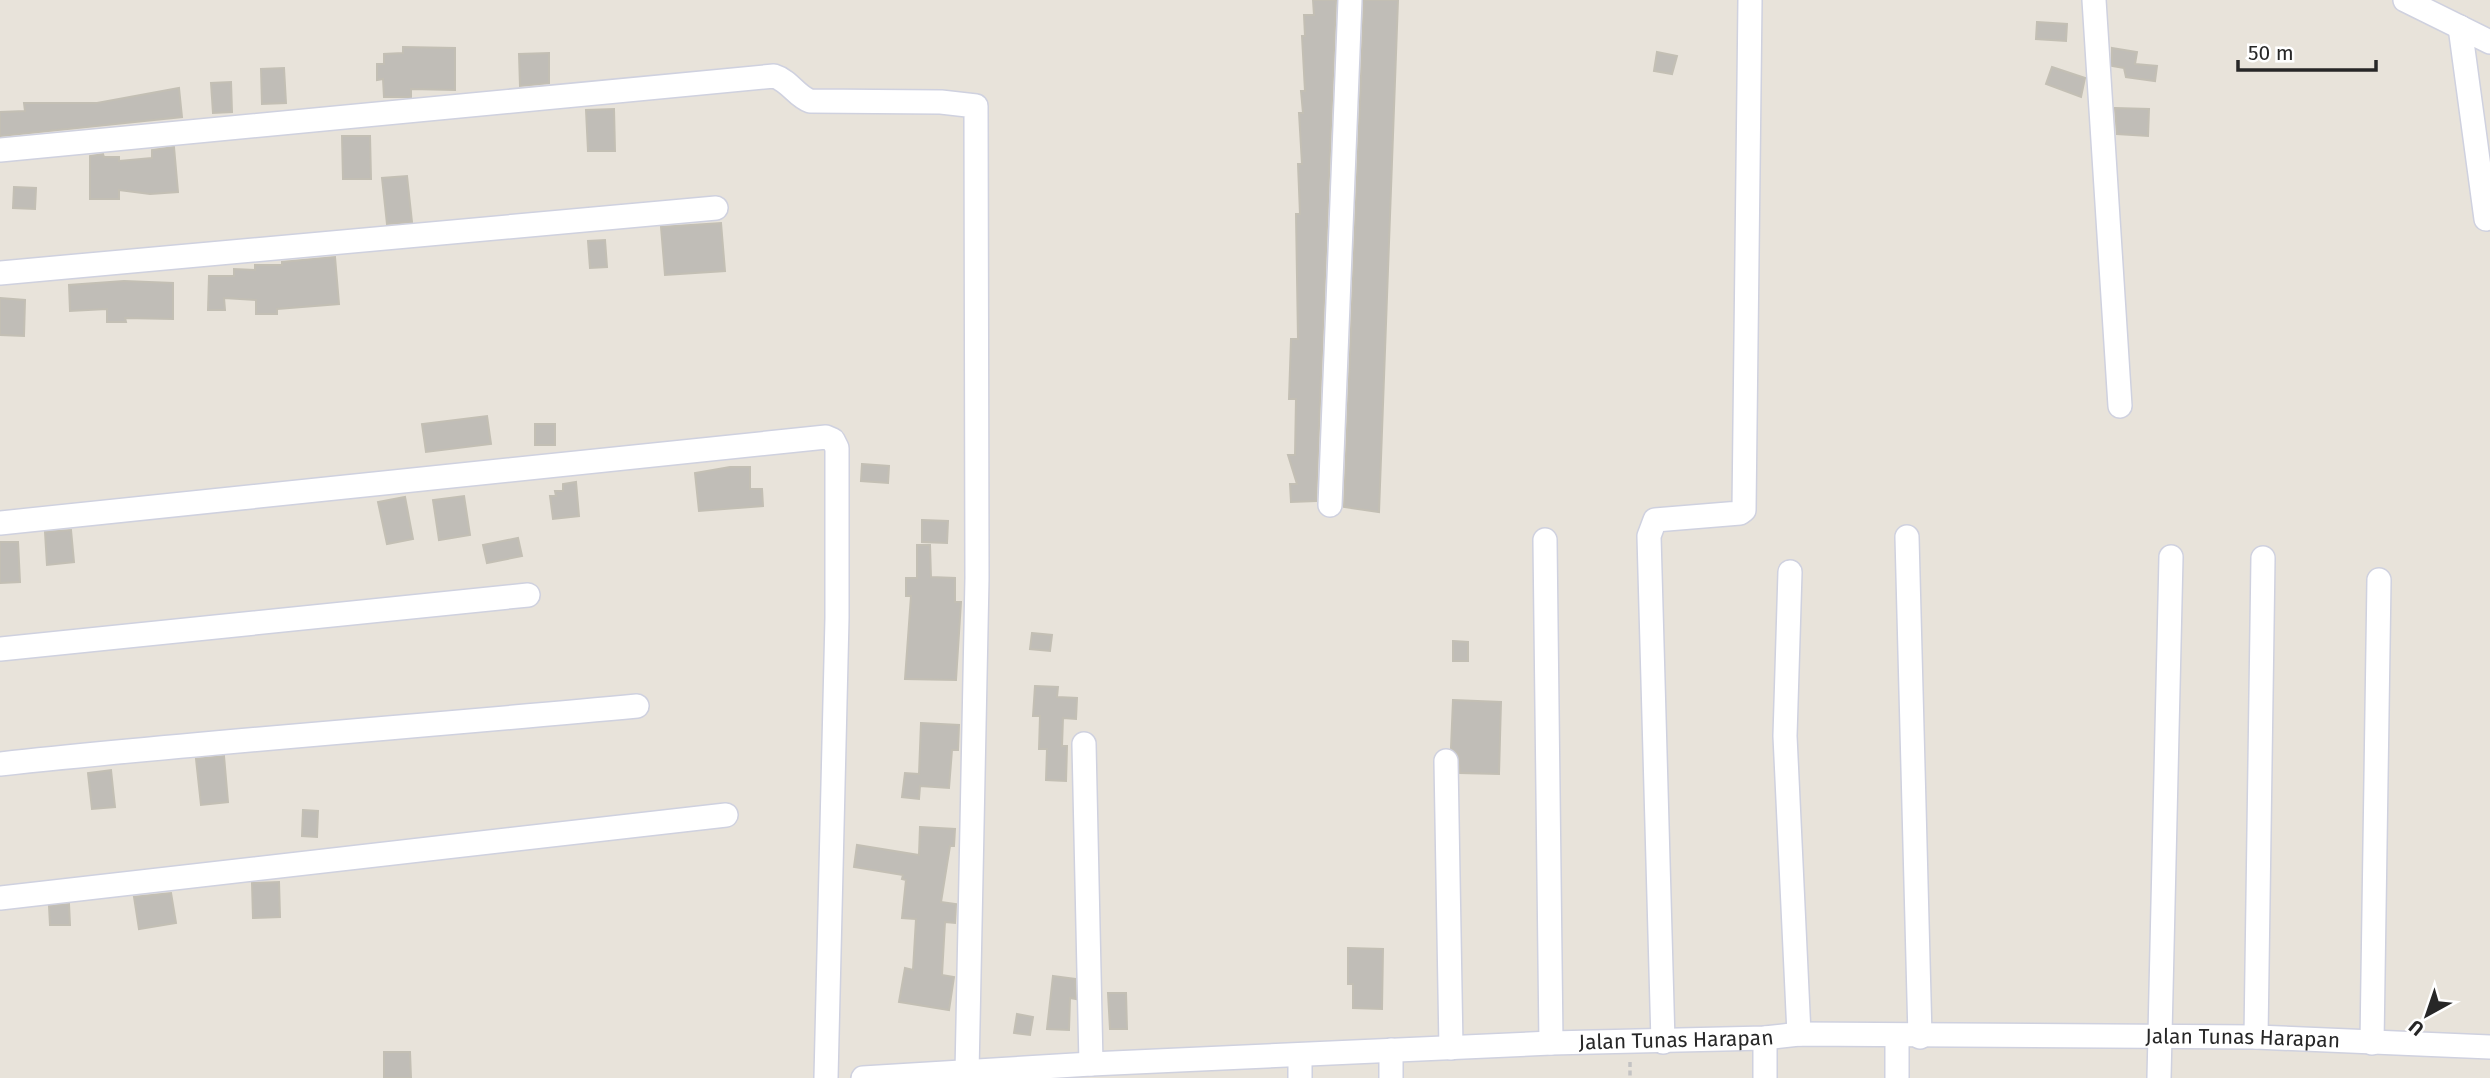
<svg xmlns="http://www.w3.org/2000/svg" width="2490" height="1078" font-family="'Fira Sans',sans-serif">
<rect width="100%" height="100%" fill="#e8e3da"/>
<path fill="#c0bdb7" stroke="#c3bfb4" stroke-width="2" d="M 1313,0 L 1336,0 L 1316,501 L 1291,502 L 1290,484 L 1297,484 L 1288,455 L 1295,455 L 1296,399 L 1289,399 L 1291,339 L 1298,339 L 1296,214 L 1300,214 L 1298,164 L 1302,164 L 1299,113 L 1303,113 L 1301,91 L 1305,91 L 1302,36 L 1305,36 L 1304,15 L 1314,15 Z
M 1364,0 L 1398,0 L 1379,512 L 1344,507 Z
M 2037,22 L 2067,24 L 2066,41 L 2036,39 Z
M 403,47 L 455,48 L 455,90 L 411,89 L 411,97 L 384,97 L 383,79 L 377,80 L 377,64 L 384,64 L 384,54 L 403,53 Z
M 2112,48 L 2137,52 L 2135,64 L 2157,66 L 2155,81 L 2126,77 L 2124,68 L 2112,66 Z
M 1657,52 L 1677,56 L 1672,74 L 1654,71 Z
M 549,53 L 549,83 L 520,86 L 519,54 Z
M 2052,67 L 2085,78 L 2081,97 L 2046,84 Z
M 284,68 L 286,103 L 262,104 L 261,69 Z
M 231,82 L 232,112 L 213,113 L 211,83 Z
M 179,88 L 182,117 L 0,136 L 0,112 L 25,111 L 24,103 L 97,103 Z
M 2115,108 L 2149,109 L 2148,136 L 2117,134 Z
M 614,109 L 615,151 L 588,151 L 586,110 Z
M 342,136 L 370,136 L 371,179 L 343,179 Z
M 174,147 L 178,192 L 150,194 L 119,190 L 119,199 L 90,199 L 90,156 L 103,154 L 104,157 L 119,157 L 119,161 L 152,158 L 152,150 Z
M 407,176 L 412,222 L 387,224 L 382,178 Z
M 14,187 L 36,188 L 35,209 L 13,208 Z
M 721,223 L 725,271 L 665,275 L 661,227 Z
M 605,240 L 607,267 L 590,268 L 588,241 Z
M 335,257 L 339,304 L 277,309 L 277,314 L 256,314 L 256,300 L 224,298 L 225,310 L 208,310 L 209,276 L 234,276 L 234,269 L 255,270 L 255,265 L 282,265 L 282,262 Z
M 124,281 L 173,283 L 173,319 L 125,318 L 126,322 L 107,322 L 107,309 L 70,311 L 69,285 Z
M 0,298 L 25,300 L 24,336 L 0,335 Z
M 487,416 L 491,444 L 426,452 L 422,424 Z
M 535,424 L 555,424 L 555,445 L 535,445 Z
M 862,464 L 889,466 L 888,483 L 861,481 Z
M 730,467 L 750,467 L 750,489 L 762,489 L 763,506 L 699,511 L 695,473 Z
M 576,482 L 579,516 L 553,519 L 550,496 L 556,496 L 555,491 L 563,491 L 563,484 Z
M 464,496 L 470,535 L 439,540 L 433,500 Z
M 405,497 L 413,539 L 387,544 L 378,502 Z
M 922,520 L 948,521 L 947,543 L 922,542 Z
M 71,530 L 74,562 L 47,565 L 45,532 Z
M 518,538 L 522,556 L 487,563 L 483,545 Z
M 0,542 L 18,542 L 20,582 L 0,583 Z
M 917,545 L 930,545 L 931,577 L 955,578 L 955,602 L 961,602 L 956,680 L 905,679 L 911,596 L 906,596 L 906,578 L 917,578 Z
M 1032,633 L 1052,635 L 1050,651 L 1030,649 Z
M 1453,641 L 1468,642 L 1468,661 L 1453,661 Z
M 1035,686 L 1058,687 L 1057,697 L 1077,698 L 1076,719 L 1063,718 L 1062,746 L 1067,746 L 1066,781 L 1046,780 L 1047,749 L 1039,749 L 1040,716 L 1033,716 Z
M 1453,700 L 1501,702 L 1499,774 L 1460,773 L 1458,754 L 1451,748 Z
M 921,723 L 959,725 L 958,750 L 952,750 L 949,788 L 920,786 L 919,799 L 902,797 L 905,773 L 919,774 Z
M 224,756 L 228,802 L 201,805 L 196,759 Z
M 111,770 L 115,807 L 92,809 L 88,773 Z
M 303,810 L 318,811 L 317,837 L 302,836 Z
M 920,827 L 955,829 L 954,846 L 950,846 L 941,902 L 956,904 L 955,923 L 945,922 L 942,975 L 954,977 L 949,1010 L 899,1002 L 905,968 L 913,970 L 916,919 L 902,918 L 906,880 L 902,879 L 903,875 L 854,867 L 857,845 L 919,855 Z
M 279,882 L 280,917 L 253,918 L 252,883 Z
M 171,893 L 176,923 L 139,929 L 134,897 Z
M 69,904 L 70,925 L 50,925 L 49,906 Z
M 1348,948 L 1383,949 L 1382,1009 L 1353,1008 L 1353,984 L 1348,984 Z
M 1053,976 L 1075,979 L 1076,999 L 1070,998 L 1069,1030 L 1047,1029 Z
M 1108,993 L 1126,993 L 1127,1029 L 1110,1029 Z
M 1017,1014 L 1033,1017 L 1030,1035 L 1014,1033 Z
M 384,1052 L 410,1052 L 411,1078 L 384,1078 Z"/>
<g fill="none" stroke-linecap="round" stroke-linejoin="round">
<defs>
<g id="minor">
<path d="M 2094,0 L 2120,406"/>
<path d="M 2405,0 L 2490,42"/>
<path d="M 2460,27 L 2486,219"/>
<path d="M 0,150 L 774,76 C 790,81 796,96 810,101 L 941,102 L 976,106 L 977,578 L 967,1073"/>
<path d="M 0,273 L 716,208"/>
<path d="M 1330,505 L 1350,0"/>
<path d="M 0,523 L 826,437 L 833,440 L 837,448 L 837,618 L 826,1078"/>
<path d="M 1907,537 L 1920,1037"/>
<path d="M 1545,540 L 1551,1043"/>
<path d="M 1790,572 L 1785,736 L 1799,1034"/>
<path d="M 0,649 L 528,595"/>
<path d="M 1084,744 L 1091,1064"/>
<path d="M 1446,761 L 1451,1048"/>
<path d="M 0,764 C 212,741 425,726 637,706"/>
<path d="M 0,898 L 726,815"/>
<path d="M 2256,1037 L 2263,558"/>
<path d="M 1663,1042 L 1649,536 L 1655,520 L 1740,513 L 1744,510 L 1750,0"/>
<path d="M 2372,1043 L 2379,580"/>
<path d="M 1300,1055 L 1300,1078"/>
<path id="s1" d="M 863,1078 L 1091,1064 L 1551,1043 L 1765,1038 L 1799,1034 L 2256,1037 L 2490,1047"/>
<path d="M 1391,1078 L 1391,1050"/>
<path d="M 1765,1078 L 1765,1038"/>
<path d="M 1897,1078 L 1897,1037"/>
<path d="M 2159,1078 L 2171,557"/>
</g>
</defs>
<use href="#minor" stroke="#cfd1df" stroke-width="26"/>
<path stroke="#c3c3c3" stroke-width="3.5" stroke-dasharray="5 3.5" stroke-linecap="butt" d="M 1630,1062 L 1630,1078"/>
<use href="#minor" stroke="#fff" stroke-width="23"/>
</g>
<g text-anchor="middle" stroke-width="5" stroke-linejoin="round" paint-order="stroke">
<g font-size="21" fill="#272727" stroke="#fff">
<text dy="7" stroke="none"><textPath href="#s1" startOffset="1381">Jalan Tunas Harapan</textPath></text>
<text dy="7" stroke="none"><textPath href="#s1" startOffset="814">Jalan Tunas Harapan</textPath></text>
</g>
</g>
<g transform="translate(2427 1015) rotate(220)" stroke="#ffffff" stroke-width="5" paint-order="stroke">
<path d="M0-5L12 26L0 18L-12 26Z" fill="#272727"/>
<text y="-10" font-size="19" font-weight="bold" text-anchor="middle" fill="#272727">U</text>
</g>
<path d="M2238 60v10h138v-10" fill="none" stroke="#272727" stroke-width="3.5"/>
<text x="2248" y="60" font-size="21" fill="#272727" stroke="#ffffff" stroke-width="5" paint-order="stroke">50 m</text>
</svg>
